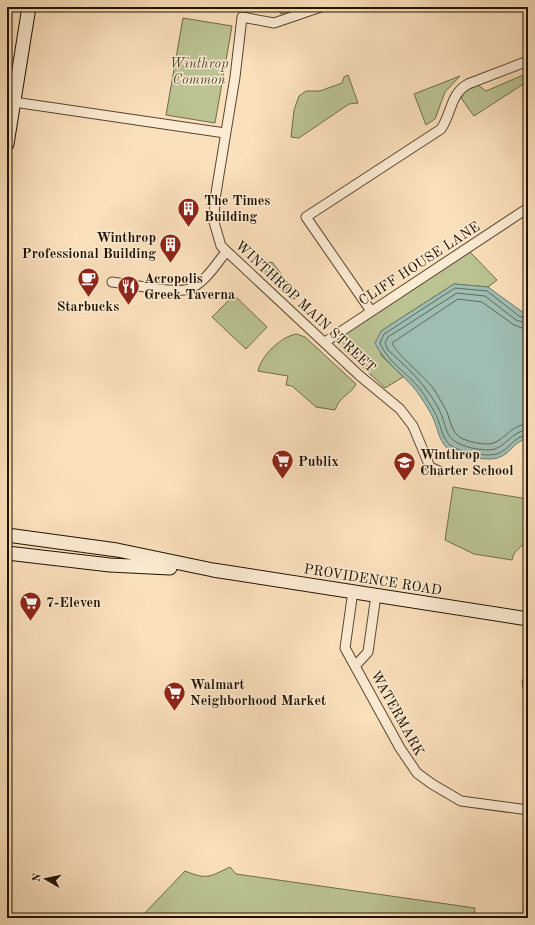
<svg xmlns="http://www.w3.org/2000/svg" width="535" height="925" font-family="'Old Standard TT',serif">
<rect width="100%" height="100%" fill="#fbe0bc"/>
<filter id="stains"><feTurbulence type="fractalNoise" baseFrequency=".005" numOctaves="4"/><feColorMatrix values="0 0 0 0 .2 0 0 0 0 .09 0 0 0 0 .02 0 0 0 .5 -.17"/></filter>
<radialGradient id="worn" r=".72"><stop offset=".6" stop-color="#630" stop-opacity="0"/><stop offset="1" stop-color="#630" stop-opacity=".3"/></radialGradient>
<path fill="#bbc393" stroke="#6e6b4a" d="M 272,7 L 303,7 L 281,14 L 278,8 Z
M 183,18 L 232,26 L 215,123 L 166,115 Z
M 528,73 L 528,81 L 474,116 L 461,98 L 465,91 L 478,85 L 486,91 Z
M 348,75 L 358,103 L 349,104 L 299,138 L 291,137 L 294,110 L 299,96 L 306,91 L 320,91 L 342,83 L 344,77 Z
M 460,76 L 445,92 L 435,119 L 426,125 L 414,94 Z
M 470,252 L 497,280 L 488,287 L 454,284 L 381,331 L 381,355 L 403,377 L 385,388 L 338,344 L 339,338 Z
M 270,262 L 273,263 L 298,297 L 293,299 L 290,297 L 263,272 L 266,264 Z
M 234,295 L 267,327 L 246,349 L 212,317 Z
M 297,334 L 305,337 L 356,384 C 352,394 340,395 335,410 L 316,407 L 292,386 L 286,385 L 288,376 L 258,371 C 261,356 281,336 297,334 Z
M 453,487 L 528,499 C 528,509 530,535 524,543 C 519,550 514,550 512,560 L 474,554 L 445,540 Z
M 230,867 L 236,874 L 475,908 L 474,918 L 140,918 L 185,871 C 207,880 209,877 230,867 Z"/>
<path fill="#9fbdb2" stroke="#6d796b" d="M 454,284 L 488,287 L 528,316 L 528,439 C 512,440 510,460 488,459 C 478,459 456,455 447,448 C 439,440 438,430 434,420 C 431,413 426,405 422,399 C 409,377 385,365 375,343 L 381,331 Z
M 528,678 L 528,697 L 523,689 L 522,680 Z"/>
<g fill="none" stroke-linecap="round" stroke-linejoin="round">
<path stroke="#60685a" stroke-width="1" d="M 528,319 L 519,316 L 487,291 L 455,288 L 384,334 L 380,343 C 388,364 413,376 425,396 C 429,403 434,410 437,417 C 441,426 442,438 450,445 C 460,452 477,455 489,455 C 508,456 512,435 528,435
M 528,324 L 516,320 L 485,296 L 457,293 L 388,337 L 385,343 L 388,350 C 402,363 417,376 428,392 C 433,399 439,408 442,416 C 445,424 446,434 453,440 C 462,447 478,450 489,450 C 505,450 511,430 528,430
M 528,330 L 514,325 L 482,302 L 458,299 L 392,343 C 397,355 424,376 433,388 C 438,396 443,404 447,412 C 450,420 451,428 457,435 C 463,441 479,444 488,444 C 503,444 510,424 528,424"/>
<defs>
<path id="street" d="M 321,7 L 274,23 L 242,17 L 235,77 L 215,199 L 214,222 L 221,246 L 360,376 L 400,409 L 413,426 L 430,467 L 439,471
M 7,101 L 225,133
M 112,282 C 132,284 172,294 189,289 C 204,284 217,263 226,252
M 371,311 L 306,217 L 441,129 C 452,113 450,94 468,84 L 528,61
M 325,342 L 528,208
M 353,591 L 345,648 L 400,748 L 417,773 L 432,784 L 461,801 L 528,810
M 356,665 L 368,652 L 376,595"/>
<path id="secondary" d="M 7,144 L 29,7
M 7,535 L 117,550 L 213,570 L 528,619
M 7,553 L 110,565 L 170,568"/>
</defs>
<use href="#street" stroke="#584630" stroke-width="11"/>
<use href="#secondary" stroke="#211301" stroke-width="15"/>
<use href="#street" stroke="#fcebd3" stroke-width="9"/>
<use href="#secondary" stroke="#fcebd3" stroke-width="13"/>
</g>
<defs>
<symbol id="building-pin" viewBox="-11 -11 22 30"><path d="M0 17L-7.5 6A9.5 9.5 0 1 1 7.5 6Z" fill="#8f2418" stroke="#fcebd3"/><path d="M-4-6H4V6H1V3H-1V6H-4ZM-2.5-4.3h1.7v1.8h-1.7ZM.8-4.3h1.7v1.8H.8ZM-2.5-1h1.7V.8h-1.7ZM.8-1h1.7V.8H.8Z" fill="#fff"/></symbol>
<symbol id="cafe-pin" viewBox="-11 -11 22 30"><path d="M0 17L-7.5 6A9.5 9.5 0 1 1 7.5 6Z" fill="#8f2418" stroke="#fcebd3"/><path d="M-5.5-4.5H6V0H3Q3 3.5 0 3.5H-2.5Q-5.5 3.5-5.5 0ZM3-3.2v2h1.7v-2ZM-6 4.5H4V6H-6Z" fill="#fff"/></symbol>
<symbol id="restaurant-pin" viewBox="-11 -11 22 30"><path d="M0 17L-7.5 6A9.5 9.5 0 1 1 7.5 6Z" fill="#8f2418" stroke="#fcebd3"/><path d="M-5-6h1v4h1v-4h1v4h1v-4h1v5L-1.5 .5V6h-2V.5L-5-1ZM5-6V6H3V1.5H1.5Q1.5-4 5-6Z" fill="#fff"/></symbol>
<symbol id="supermarket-pin" viewBox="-11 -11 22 30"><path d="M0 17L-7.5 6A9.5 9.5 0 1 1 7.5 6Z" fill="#8f2418" stroke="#fcebd3"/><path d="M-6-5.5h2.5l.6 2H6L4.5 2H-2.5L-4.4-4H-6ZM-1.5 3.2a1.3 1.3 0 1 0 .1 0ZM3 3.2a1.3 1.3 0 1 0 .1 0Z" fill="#fff"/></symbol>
<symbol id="school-pin" viewBox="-11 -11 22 30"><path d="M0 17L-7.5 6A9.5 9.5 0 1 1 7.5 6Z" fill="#8f2418" stroke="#fcebd3"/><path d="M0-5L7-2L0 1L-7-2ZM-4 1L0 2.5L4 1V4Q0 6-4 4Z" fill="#fff"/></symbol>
</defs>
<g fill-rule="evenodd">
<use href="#building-pin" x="176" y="196" width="25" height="34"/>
<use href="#building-pin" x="158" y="232" width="25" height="34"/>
<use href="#cafe-pin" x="76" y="266" width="25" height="34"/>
<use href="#restaurant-pin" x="116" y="274" width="25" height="34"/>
<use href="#supermarket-pin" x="270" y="448" width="25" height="34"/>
<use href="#school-pin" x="392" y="450" width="25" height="34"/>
<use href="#supermarket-pin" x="18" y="590" width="25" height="34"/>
<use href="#supermarket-pin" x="162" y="680" width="25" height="34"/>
</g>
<g text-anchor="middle" stroke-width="3" stroke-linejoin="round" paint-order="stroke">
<g font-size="14" font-style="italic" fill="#575134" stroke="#fcebd3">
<text x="199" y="68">Winthrop<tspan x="199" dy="16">Common</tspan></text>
</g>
<g font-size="14" font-weight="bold" fill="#211301" stroke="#fcebd3" text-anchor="start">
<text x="204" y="205">The Times<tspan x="204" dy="16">Building</tspan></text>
<text x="156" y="242" text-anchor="end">Winthrop<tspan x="156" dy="16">Professional Building</tspan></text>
<text x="144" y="283">Acropolis<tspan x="144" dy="16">Greek Taverna</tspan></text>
<text x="88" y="311" text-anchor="middle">Starbucks</text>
<text x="420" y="459">Winthrop<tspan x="420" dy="16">Charter School</tspan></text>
<text x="298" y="466">Publix</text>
<text x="46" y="607">7-Eleven</text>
<text x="190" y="689">Walmart<tspan x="190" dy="16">Neighborhood Market</tspan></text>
</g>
<g font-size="14" fill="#211301" stroke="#fcebd3">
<text transform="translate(419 263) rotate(-33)" y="5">CLIFF HOUSE LANE</text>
<text transform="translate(306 306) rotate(43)" y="5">WINTHROP MAIN STREET</text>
<text transform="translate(373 579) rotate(9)" y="5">PROVIDENCE ROAD</text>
<text transform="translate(398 713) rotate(61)" y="5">WATERMARK</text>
</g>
</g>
<rect width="535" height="925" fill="none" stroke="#fbe0bc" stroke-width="24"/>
<rect x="8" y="8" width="519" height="909" fill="none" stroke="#211301" stroke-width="2"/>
<rect x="12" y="12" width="511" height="901" fill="none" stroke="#211301"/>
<g transform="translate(46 879) rotate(279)" stroke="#fcebd3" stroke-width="3" paint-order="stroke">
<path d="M0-3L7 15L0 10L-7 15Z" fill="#211301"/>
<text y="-6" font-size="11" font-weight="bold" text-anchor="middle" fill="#211301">N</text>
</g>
<rect width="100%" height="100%" filter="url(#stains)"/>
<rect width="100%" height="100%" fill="url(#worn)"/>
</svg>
